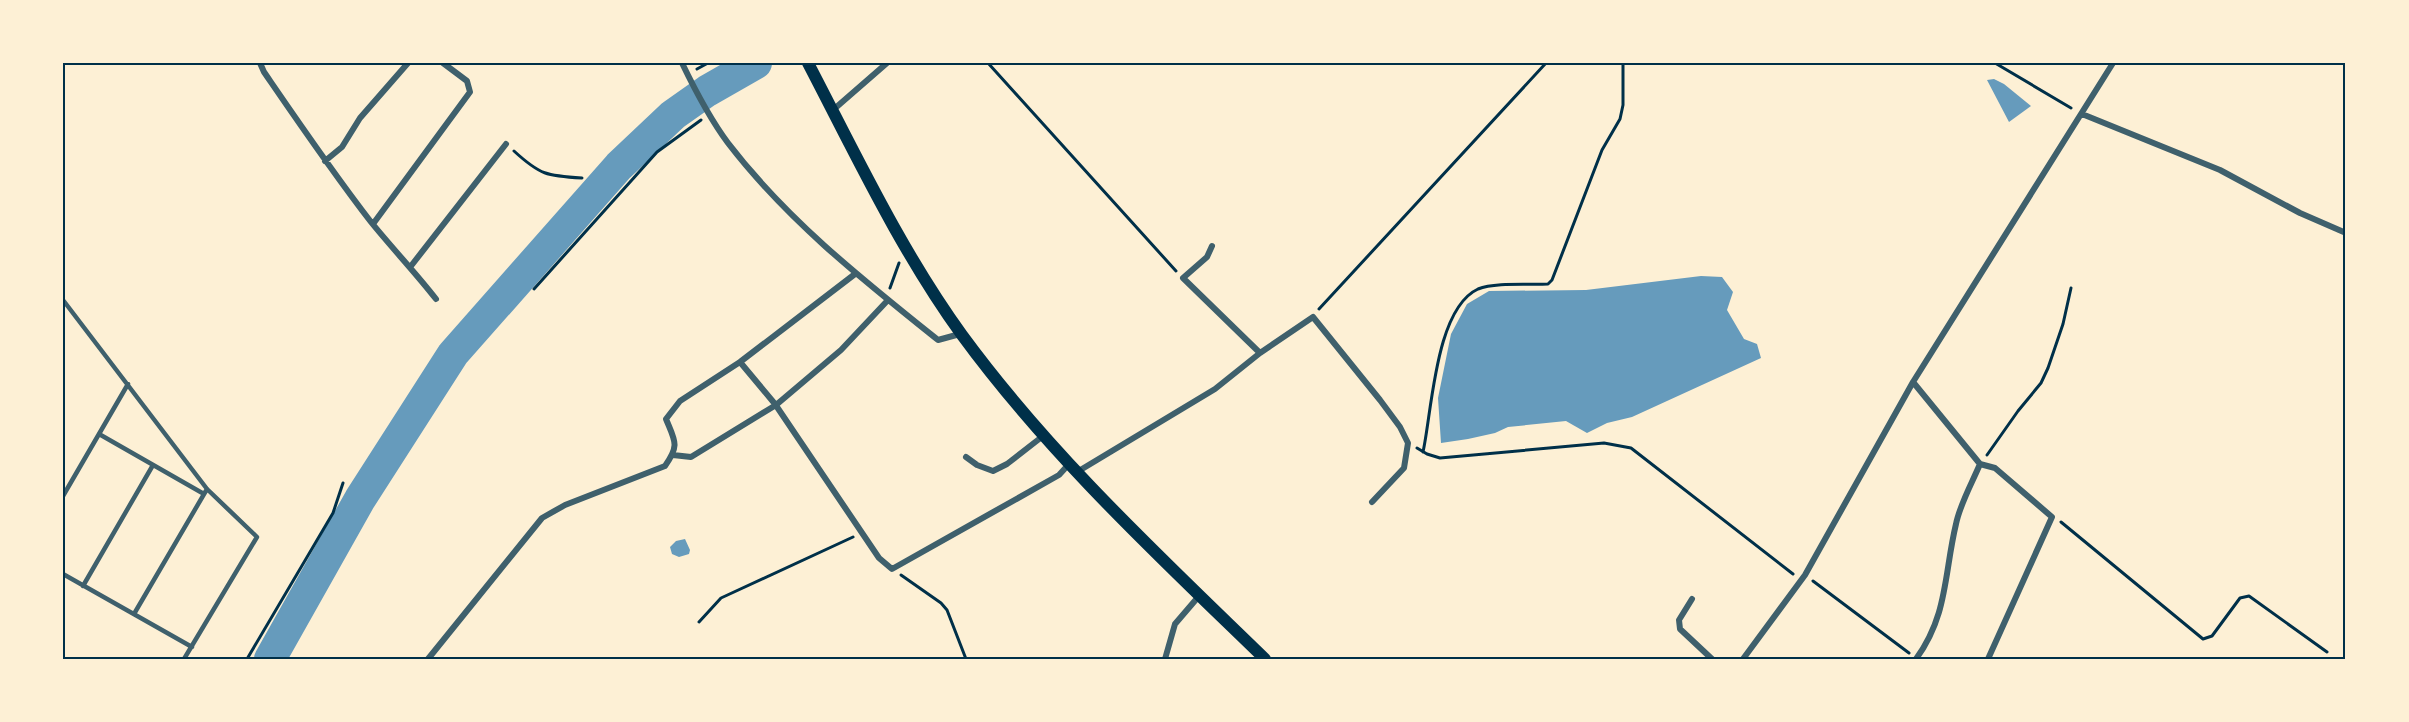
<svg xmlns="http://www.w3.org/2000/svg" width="2409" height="722" font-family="Jost,sans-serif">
<rect width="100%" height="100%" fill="#fdf0d5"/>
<path fill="#669bbc" d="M 1994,79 L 2004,84 L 2031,106 L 2009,122 L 1987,80 Z
M 1701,276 L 1722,277 L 1733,292 L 1727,310 L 1744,339 L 1757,344 L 1761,358 L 1632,417 L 1607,423 L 1587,433 L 1566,421 L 1508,427 L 1495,433 L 1468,439 L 1441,443 L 1438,398 L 1451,334 L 1467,304 L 1489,291 L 1586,290 Z
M 685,539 L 690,550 L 689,554 L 679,557 L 672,554 L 670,547 L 676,541 Z"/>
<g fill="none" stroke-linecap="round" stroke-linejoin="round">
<path stroke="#669bbc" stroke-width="32" d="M 270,659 L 360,499 L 453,354 L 619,166 L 673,115 L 707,91 L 756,63"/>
<path stroke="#003049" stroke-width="3" d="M 988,63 L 1176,271
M 1995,63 L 2071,108
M 63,64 L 65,63
M 697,69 L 708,63
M 514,151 C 540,175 547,176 582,178
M 890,288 L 899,263
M 534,289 L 657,152 L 701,120
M 1319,309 L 1546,63
M 1417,448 L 1427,454 L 1440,458 L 1604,443 L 1631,448 L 1793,574
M 1423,452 C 1432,412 1435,309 1478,289 C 1495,282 1528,285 1548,284 L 1552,280 L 1602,150 L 1620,119 L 1623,105 L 1623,63
M 1987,455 L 2018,411 L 2041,383 L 2048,368 L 2063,324 L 2071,288
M 2061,522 L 2203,639 L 2212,636 L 2240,598 L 2249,596 L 2327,652
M 901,575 L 941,603 L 947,610 L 966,659
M 1813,581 L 1909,653
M 699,622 L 721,598 L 853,537
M 247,659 L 333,513 L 343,483"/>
<path stroke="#3f606c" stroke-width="4.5" d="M 63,300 L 207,489 L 257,537 L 184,659
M 99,434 L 204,494
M 63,496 L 128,384
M 63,574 L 192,647
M 83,586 L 153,465
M 134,614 L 207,489"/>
<path stroke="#3f606c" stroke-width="6" d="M 260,63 L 264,72 C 299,123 333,173 371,222 C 392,248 415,272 436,299
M 682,63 C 695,90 710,119 728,143 C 787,220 863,280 938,340 L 960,334
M 833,110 L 887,63
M 2082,114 L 2220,170 L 2300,213 L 2346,233
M 325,161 L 342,147 L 360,118 L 408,63
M 373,224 L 470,92 L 467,81 L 443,63
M 1212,246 L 1207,257 L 1183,278 L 1260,353
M 411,266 L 506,144
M 740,362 L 775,404 L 879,558 L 892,569 L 1059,475 L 1069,464
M 1913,382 L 1980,464 L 1995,468 L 2052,517 L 1988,659
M 673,455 L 691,457 L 776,405 L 841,350 L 888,300
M 966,457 L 977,465 L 993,471 L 1007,464 L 1043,436
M 1077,472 L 1215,389 L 1260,353 L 1313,317 L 1380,400 L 1400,427 L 1408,443 L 1404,468 L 1372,502
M 1692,599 L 1679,620 L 1680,629 L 1712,659
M 428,659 L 542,518 L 565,505 L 665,466 C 680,445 675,441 666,419 L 680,401 L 740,362 L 855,274
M 1165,659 L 1175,624 L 1199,596
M 1743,659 L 1805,575 L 1913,382 L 2113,63
M 1916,659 C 1948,615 1944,574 1956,524 C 1960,504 1972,483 1980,464"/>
<path stroke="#003049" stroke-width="12" d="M 808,63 C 856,155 901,251 962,335 C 1050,455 1159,556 1265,659"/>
</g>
<rect width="2409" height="722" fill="none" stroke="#fdf0d5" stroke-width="129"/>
<rect x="64" y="64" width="2280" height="594" fill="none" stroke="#003049" stroke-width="2"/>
</svg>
